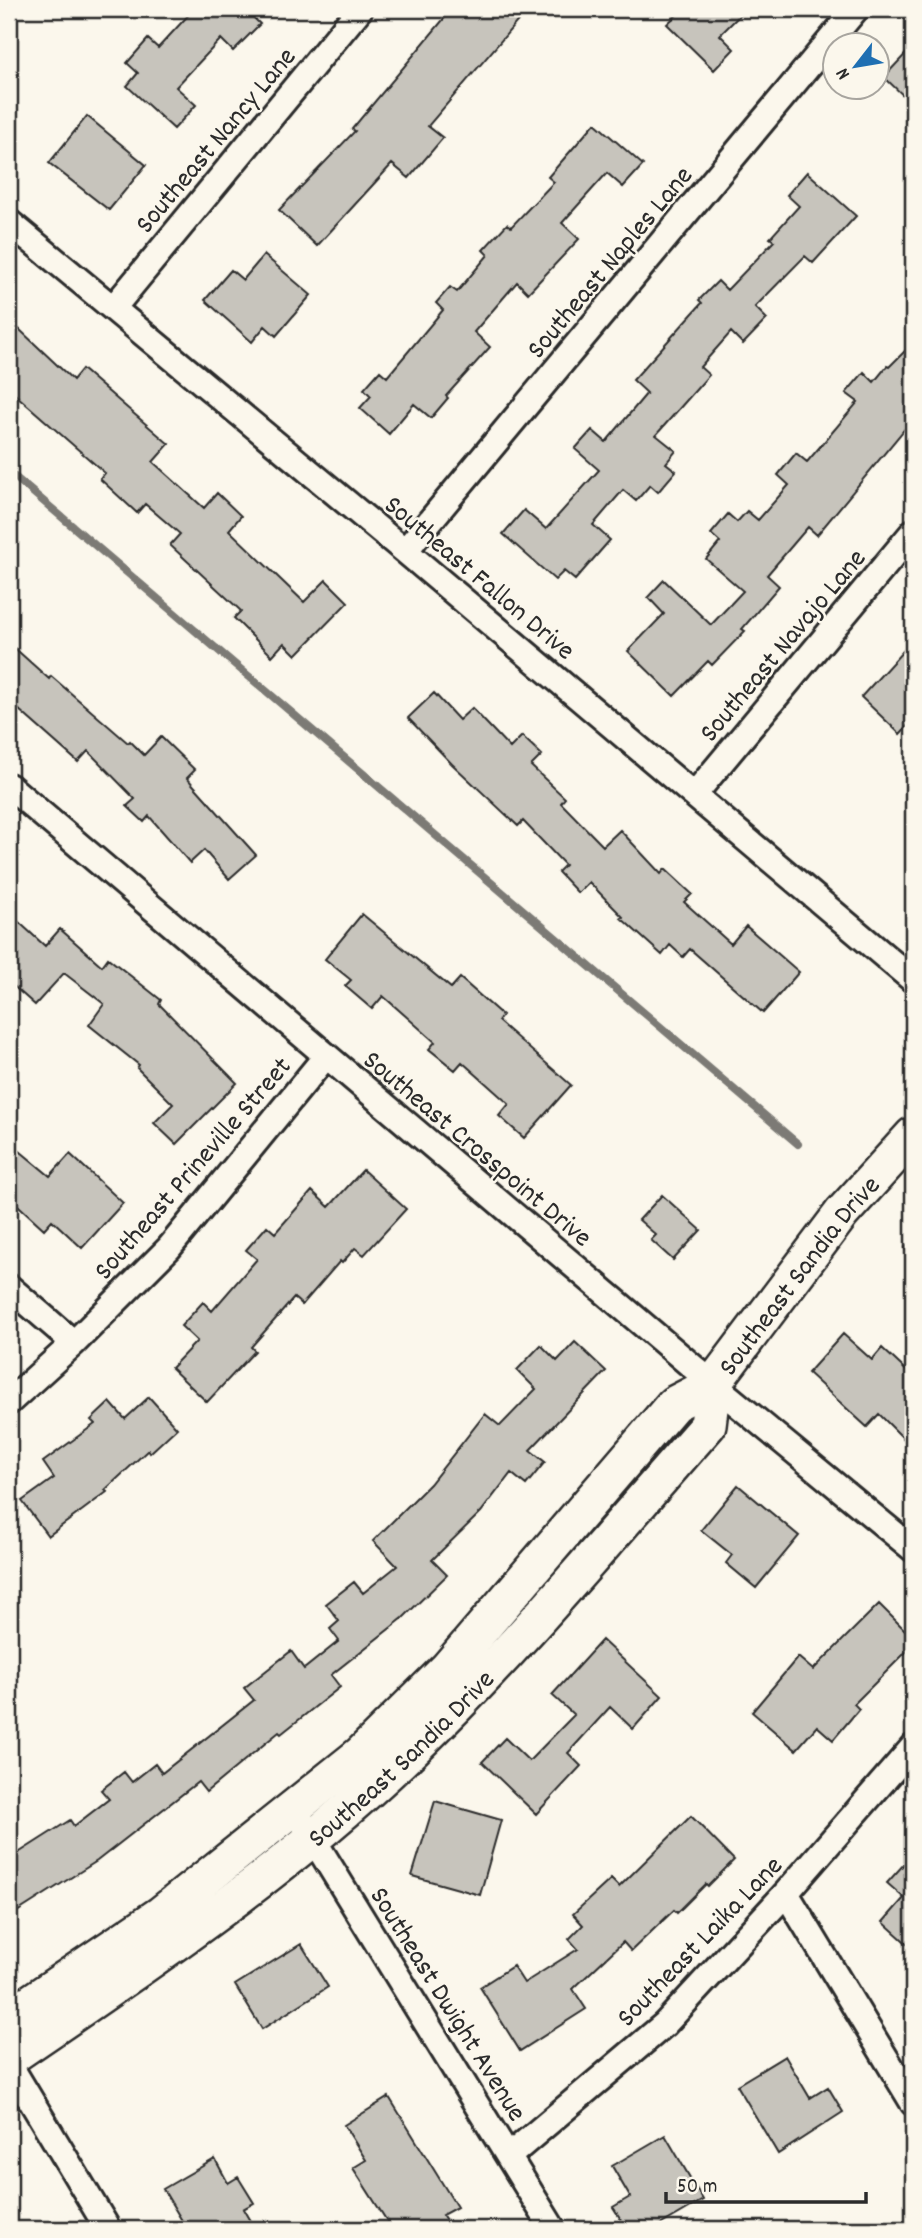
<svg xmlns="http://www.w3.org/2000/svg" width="922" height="2238" font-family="Dekko,sans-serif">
<rect width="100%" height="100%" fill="#fbf7ec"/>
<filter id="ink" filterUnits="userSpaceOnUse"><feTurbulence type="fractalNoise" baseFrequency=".0143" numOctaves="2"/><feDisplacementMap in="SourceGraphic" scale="14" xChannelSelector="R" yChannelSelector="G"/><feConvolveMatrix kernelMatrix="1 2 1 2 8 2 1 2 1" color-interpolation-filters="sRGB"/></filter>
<g filter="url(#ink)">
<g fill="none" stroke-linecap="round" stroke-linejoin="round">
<path stroke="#7b7a75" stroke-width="8" d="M 9,472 L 798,1144
M 908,1248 L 913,1253"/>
</g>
<path fill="#c7c4bc" stroke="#2b2b2b" stroke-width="2" d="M 194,9 L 245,9 L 260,24 L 233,51 L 221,39 L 176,87 L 196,105 L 174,129 L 127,86 L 138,73 L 127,63 L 148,39 L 158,48 Z
M 452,9 L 528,9 L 428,126 L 443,138 L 409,178 L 392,164 L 317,246 L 279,210 L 355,131 L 352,129 Z
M 683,9 L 746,9 L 720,35 L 734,49 L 714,70 L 667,24 Z
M 913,46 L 913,105 L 884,77 Z
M 87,116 L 146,165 L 109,210 L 49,163 Z
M 595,123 L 643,165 L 623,187 L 607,173 L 562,223 L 579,239 L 528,293 L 517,282 L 474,332 L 490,347 L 446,396 L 448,398 L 431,418 L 414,404 L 389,434 L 360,408 L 371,396 L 364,389 L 380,371 L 387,377 L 443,310 L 436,303 L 450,287 L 457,292 L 488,255 L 483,250 L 507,224 L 511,227 L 554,182 L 548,177 Z
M 807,172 L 856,216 L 813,263 L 805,256 L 755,307 L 767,319 L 743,344 L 731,332 L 700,367 L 709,375 L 656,435 L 676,451 L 666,463 L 676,471 L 658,492 L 650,485 L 636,501 L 623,490 L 593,525 L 610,540 L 575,580 L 564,571 L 555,580 L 503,534 L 524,510 L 546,529 L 599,470 L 575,449 L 592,430 L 606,442 L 647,393 L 633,380 L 702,303 L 699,300 L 718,281 L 727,290 L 774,241 L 770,238 L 799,206 L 787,195 Z
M 264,255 L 311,295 L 276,336 L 265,326 L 252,342 L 205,300 L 231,270 L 243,280 Z
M 19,329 L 73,380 L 82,369 L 169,444 L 153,462 L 204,508 L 217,493 L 241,516 L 229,530 L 304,602 L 326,580 L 348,602 L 296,655 L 284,643 L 272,656 L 234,618 L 241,611 L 170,545 L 180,534 L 145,504 L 137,513 L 100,479 L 105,473 L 9,389 L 9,340 Z
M 913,343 L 913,419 L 817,535 L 808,527 L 767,575 L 779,586 L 742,629 L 745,631 L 712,665 L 708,661 L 674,696 L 628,651 L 664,614 L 648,597 L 664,580 L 711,625 L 743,591 L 706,559 L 720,542 L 711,534 L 728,514 L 737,522 L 747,511 L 758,520 L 789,485 L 778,475 L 796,453 L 807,462 L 858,402 L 846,393 L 864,372 L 874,382 L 887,366 L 889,367 Z
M 913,640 L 913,720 L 900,734 L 861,697 Z
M 9,643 L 49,679 L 51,676 L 128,743 L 130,741 L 144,755 L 161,737 L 195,770 L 187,778 L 256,855 L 229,879 L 204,850 L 190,863 L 149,816 L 144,822 L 127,806 L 135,799 L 88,751 L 78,762 L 9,701 Z
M 434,693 L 459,720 L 472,708 L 510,748 L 522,736 L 542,755 L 531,766 L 565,798 L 561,803 L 603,846 L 620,830 L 661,874 L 665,869 L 692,894 L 684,902 L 731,944 L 746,926 L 799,972 L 763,1013 L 690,949 L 683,957 L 670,945 L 662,955 L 621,918 L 623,917 L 589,882 L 578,893 L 558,872 L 565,865 L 523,821 L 518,826 L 452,764 L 408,718 Z
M 9,913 L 45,946 L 60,929 L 102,966 L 108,958 L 161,1000 L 159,1004 L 237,1083 L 176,1144 L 154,1123 L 173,1104 L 137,1068 L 139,1065 L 89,1025 L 104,1004 L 64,973 L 35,1005 L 9,982 Z
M 362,914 L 451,988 L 460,978 L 502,1015 L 498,1021 L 571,1085 L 524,1138 L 499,1116 L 509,1104 L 462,1062 L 455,1070 L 429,1049 L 435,1042 L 383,996 L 372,1009 L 345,986 L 351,980 L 325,959 Z
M 9,1142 L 50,1176 L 70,1154 L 123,1203 L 82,1248 L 52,1220 L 44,1229 L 9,1197 Z
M 363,1170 L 406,1209 L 364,1255 L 355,1248 L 342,1263 L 340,1261 L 302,1305 L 294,1298 L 251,1347 L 255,1351 L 207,1402 L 171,1368 L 197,1341 L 181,1326 L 203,1302 L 212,1311 L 257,1259 L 246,1250 L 267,1226 L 275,1233 L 312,1191 L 329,1207 Z
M 662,1195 L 701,1230 L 673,1260 L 651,1240 L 656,1235 L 639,1220 Z
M 843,1334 L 872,1360 L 882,1348 L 913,1377 L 913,1448 L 879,1414 L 867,1427 L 808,1373 Z
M 575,1342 L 606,1371 L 530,1450 L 545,1462 L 526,1485 L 511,1473 L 481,1512 L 432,1560 L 447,1575 L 403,1618 L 331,1675 L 340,1687 L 281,1734 L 279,1732 L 206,1792 L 198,1782 L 97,1861 L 9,1917 L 9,1859 L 70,1820 L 74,1826 L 109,1799 L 101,1790 L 124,1772 L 132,1782 L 155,1764 L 162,1773 L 254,1700 L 244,1688 L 291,1651 L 304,1669 L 339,1641 L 330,1629 L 339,1621 L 326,1604 L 354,1582 L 363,1593 L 397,1566 L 373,1541 L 430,1484 L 485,1414 L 500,1426 L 536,1389 L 517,1370 L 541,1345 L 557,1361 Z
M 149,1397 L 177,1428 L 150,1453 L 148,1450 L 105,1490 L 107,1492 L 48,1536 L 22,1501 L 54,1478 L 43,1462 L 95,1424 L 91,1420 L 110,1402 L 125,1419 Z
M 738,1485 L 799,1536 L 756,1588 L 726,1563 L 732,1555 L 701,1530 Z
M 879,1604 L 913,1638 L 913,1645 L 854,1704 L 859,1709 L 833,1740 L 817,1726 L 796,1750 L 752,1712 L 798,1657 L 813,1670 Z
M 602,1640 L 662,1696 L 633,1729 L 610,1707 L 568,1753 L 581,1766 L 536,1814 L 482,1762 L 505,1738 L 529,1761 L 574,1715 L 552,1695 Z
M 435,1801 L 501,1820 L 480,1895 L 412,1876 Z
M 691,1816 L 734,1860 L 708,1886 L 706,1884 L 677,1913 L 674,1910 L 631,1951 L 623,1942 L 573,1989 L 586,2009 L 520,2051 L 480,1987 L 513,1966 L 524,1983 L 578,1949 L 569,1939 L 583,1925 L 573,1914 L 611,1879 L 619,1887 Z
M 913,1854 L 913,1949 L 883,1922 L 904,1898 L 887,1883 Z
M 301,1944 L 328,1987 L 262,2029 L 235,1985 Z
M 785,2056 L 810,2098 L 828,2087 L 843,2112 L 778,2154 L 737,2085 Z
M 389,2097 L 457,2207 L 442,2215 L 451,2229 L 392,2229 L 353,2168 L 366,2160 L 344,2125 Z
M 665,2135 L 703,2200 L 653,2229 L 627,2229 L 613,2207 L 630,2197 L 612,2166 Z
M 215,2159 L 228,2183 L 238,2177 L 254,2203 L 243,2209 L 250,2221 L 236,2229 L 187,2229 L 163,2189 Z"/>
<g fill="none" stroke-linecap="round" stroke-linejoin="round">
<defs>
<path id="street" d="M 9,222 L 405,551 L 913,980
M 114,307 L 360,9
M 405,551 L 856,9
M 9,786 L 713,1384 L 913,1549
M 694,795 L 913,532
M 9,1287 L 74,1343
M 9,1402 L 74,1343 L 169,1248 L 326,1056
M 304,1824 L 553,2229
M 786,1893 L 913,2103
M 9,2064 L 108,2229
M 509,2156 L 665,2024 L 786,1893 L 913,1747"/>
<g id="secondary">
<path id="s1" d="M 9,2017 L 161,1914 L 361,1754 L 448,1668 L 674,1404 L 713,1384 L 842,1213 L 913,1135"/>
<path id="s2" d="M 9,2058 C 149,1963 290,1868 412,1750 C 518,1648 611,1535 708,1425 L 713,1384"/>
</g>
</defs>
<use href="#street" stroke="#2b2b2b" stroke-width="30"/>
<use href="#secondary" stroke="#2b2b2b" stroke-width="40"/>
<use href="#street" stroke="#fbf7ec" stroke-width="24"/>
<use href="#secondary" stroke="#fbf7ec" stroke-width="35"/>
</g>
</g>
<g text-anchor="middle" stroke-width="5" stroke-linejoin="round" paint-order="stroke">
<g font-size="28" fill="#2b2b2b" stroke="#fbf7ec">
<text transform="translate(214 139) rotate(-50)" y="10">Southeast Nancy Lane</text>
<text transform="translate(608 261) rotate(-50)" y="10">Southeast Naples Lane</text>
<text transform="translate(481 576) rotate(40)" y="10">Southeast Fallon Drive</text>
<text transform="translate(781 644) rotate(-50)" y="10">Southeast Navajo Lane</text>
<text transform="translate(479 1147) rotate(40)" y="10">Southeast Crosspoint Drive</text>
<text transform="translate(191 1167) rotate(-49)" y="10">Southeast Prineville Street</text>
<text dy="10" stroke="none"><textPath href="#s1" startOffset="1092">Southeast Sandia Drive</textPath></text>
<text dy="10" stroke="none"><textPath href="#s2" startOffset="494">Southeast Sandia Drive</textPath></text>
<text transform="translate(698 1940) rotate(-46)" y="10">Southeast Laika Lane</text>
<text transform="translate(450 2003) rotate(58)" y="10">Southeast Dwight Avenue</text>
</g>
</g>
<rect width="922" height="2238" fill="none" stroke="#fbf7ec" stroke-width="35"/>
<rect x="18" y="18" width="887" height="2203" fill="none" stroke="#2b2b2b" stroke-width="2.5" filter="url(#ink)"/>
<g transform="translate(856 66) rotate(239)"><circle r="33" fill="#fbf7ec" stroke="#a8a59f" stroke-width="2"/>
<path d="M0-5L12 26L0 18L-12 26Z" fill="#1f6fb2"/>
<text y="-10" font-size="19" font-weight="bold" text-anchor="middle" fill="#2b2b2b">N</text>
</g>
<path d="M666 2192v10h200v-10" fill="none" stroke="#2b2b2b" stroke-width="3.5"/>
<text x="677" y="2192" font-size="21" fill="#2b2b2b" stroke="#fbf7ec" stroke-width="5" paint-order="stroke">50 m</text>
</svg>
